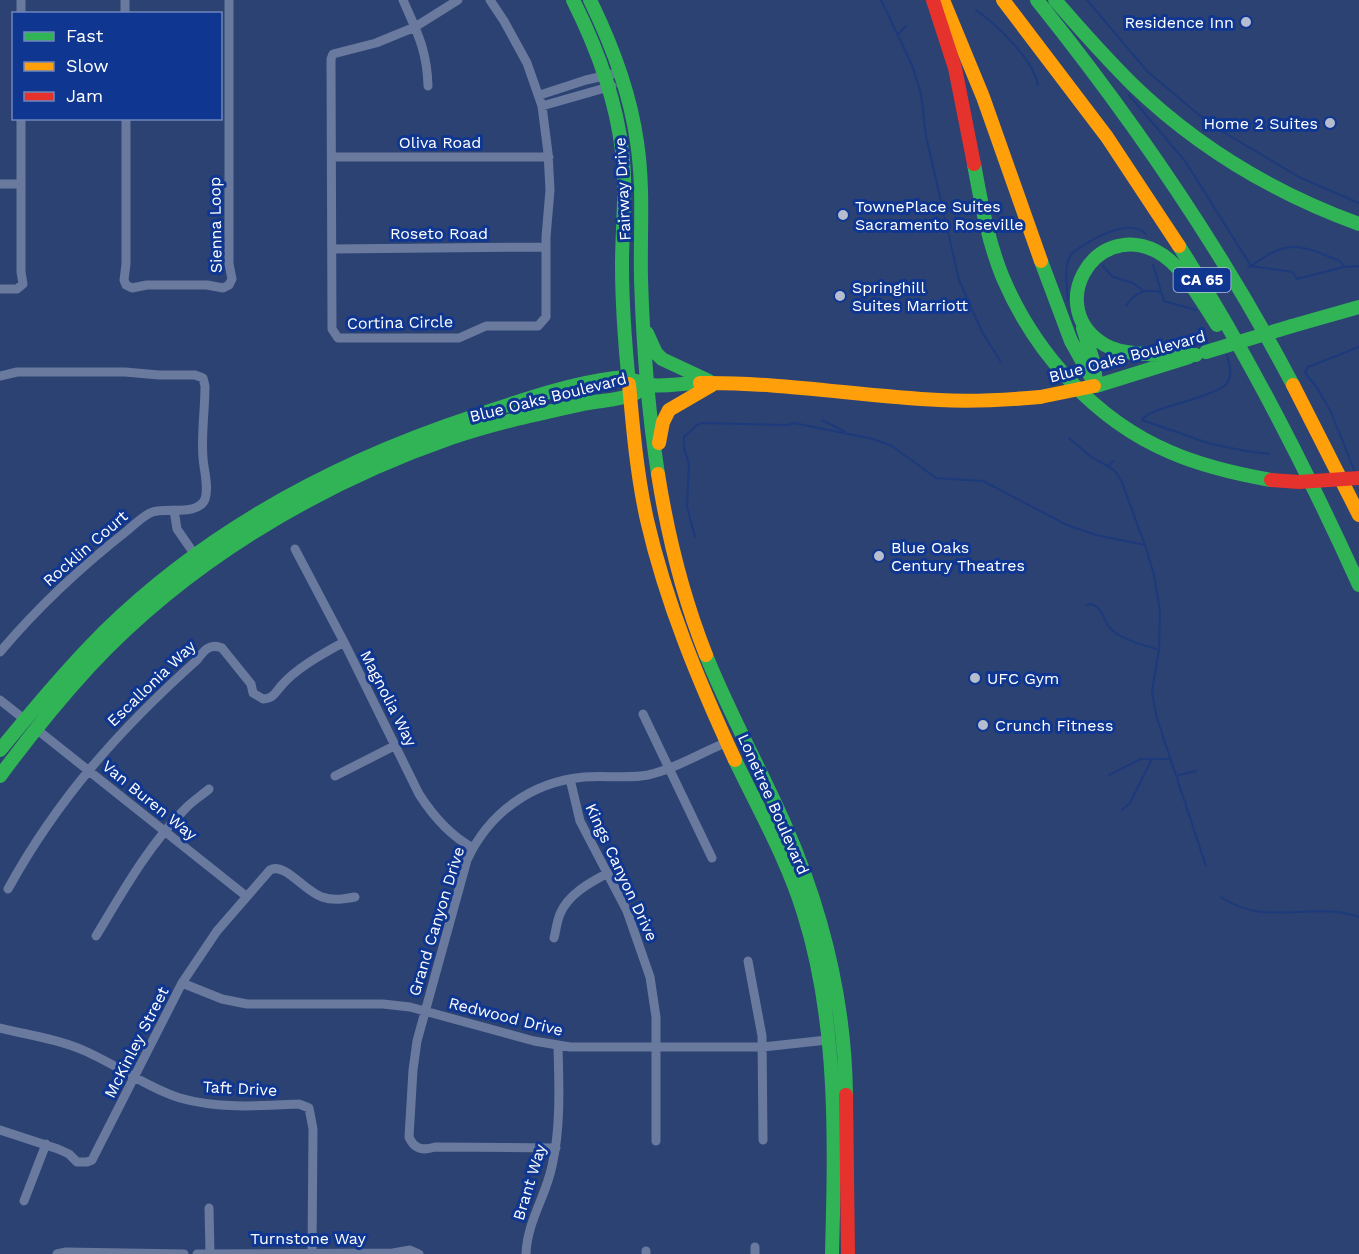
<svg xmlns="http://www.w3.org/2000/svg" width="1359" height="1254" font-family="'Work Sans',sans-serif">
<rect width="100%" height="100%" fill="#2c4273"/>
<g fill="none" stroke-linecap="round" stroke-linejoin="round">
<path stroke="#1d3a7c" stroke-width="2" d="M 881,0 L 912,65 L 921,94 L 926,136 L 959,280 L 982,332 L 1001,362
M 1087,0 L 1148,72 L 1198,114 L 1220,130 L 1299,177 L 1359,203
M 976,10 C 997,25 1033,59 1038,85
M 898,34 L 906,26
M 1129,95 L 1185,161 L 1251,266 L 1248,267
M 1153,265 L 1161,291
M 1103,266 L 1113,277 L 1133,283 L 1142,290
M 1251,266 L 1293,272 L 1297,279 L 1344,267 L 1359,266
M 1251,266 C 1288,239 1299,244 1340,261 L 1344,267
M 1068,300 C 1067,286 1063,263 1072,253 C 1087,242 1128,216 1146,234
M 1126,306 C 1136,291 1144,289 1161,292 L 1164,301 L 1196,310
M 1227,355 C 1229,364 1233,375 1227,383 C 1221,393 1172,405 1158,410 C 1152,413 1146,414 1142,420 L 1211,444 L 1246,451 L 1269,454
M 822,420 L 844,431
M 1069,438 L 1090,456 L 1114,470 L 1121,480 L 1145,545 L 1154,575 L 1160,612 L 1159,650 L 1152,691 L 1156,715 L 1206,866
M 1107,467 L 1113,461
M 1355,472 L 1331,412 L 1316,386 L 1305,373 L 1308,367 L 1359,347
M 695,537 L 687,507 L 689,464 L 684,448 L 684,437 L 697,425 L 702,423 L 788,425 L 794,423 L 873,439 L 892,446 L 936,478 L 983,481 L 1067,525 L 1096,535 L 1145,545
M 1086,605 L 1091,604 C 1104,608 1102,620 1111,629 C 1122,640 1144,645 1159,650
M 1109,775 L 1141,759 L 1170,759
M 1179,775 L 1196,771
M 1122,810 L 1130,803 L 1152,759
M 1221,897 C 1259,923 1294,908 1336,912 C 1343,912 1352,915 1359,917"/>
<path stroke="#697a9e" stroke-width="9" d="M 125,0 L 125,14
M 403,0 C 417,32 427,50 428,86
M 458,0 L 415,27 L 376,43 L 333,54 L 331,59 L 332,329 L 338,338 L 459,338 L 486,326 L 538,326 L 546,317 L 546,237 L 550,190 L 548,153 L 542,106 L 527,63 L 504,21 L 490,0
M 21,14 L 21,0
M 540,95 L 586,80 L 621,72
M 542,106 L 612,86
M 126,118 L 126,264 L 124,280 L 126,285 L 132,288 L 147,285 L 207,285 L 223,288 L 229,285 L 232,279 L 229,264 L 229,0
M 332,157 L 549,157
M 0,184 L 21,184
M 332,249 L 546,247
M 0,289 L 17,289 L 23,284 L 21,272 L 21,118
M 0,376 L 17,372 L 125,372 L 159,375 L 195,375 L 203,378 L 205,386 C 205,410 201,434 203,458 C 204,471 209,487 205,499 C 198,517 164,506 150,513 C 142,517 135,524 128,530 C 82,566 38,607 0,652
M 174,510 L 177,529 L 195,555
M 295,549 L 344,642 L 419,794 C 433,816 449,835 473,848
M 0,700 L 24,719
M 643,714 L 712,858
M 35,728 L 246,896
M 335,776 L 396,745
M 570,779 L 580,821 L 627,911 L 650,977 L 656,1017 L 656,1141
M 8,889 C 58,798 120,729 197,660 C 204,650 210,643 222,648 L 251,684 L 253,693 L 263,699 C 274,698 275,693 281,686 C 296,668 324,653 344,642
M 96,936 C 122,893 148,846 184,810 C 191,802 201,796 209,789
M 554,938 C 556,930 557,921 560,914 C 568,894 591,882 608,873
M 748,961 L 762,1036 L 763,1140
M 182,983 L 222,999 L 247,1004 L 383,1004 L 410,1007 L 534,1041 L 570,1047 L 763,1047 L 827,1040
M 0,1028 C 28,1035 58,1039 85,1051 C 117,1065 146,1087 180,1098 C 218,1109 260,1106 299,1104 L 309,1108 L 313,1129 L 312,1253
M 0,1130 L 58,1149 L 69,1154 L 77,1162 L 87,1162 L 92,1160 L 182,983 L 217,931 L 270,870 C 285,862 304,891 322,897 C 333,901 344,899 355,897
M 556,1148 L 435,1147 C 423,1151 414,1149 409,1137 L 413,1070 L 417,1041 L 467,860 C 489,813 531,782 584,777 C 605,775 627,779 648,775 C 676,769 701,752 728,742
M 24,1201 L 46,1144
M 209,1208 L 210,1253
M 755,1247 L 755,1254
M 57,1254 L 66,1252 L 184,1254
M 197,1254 L 393,1253 L 410,1250 L 419,1254
M 526,1254 C 527,1222 546,1196 552,1166 C 561,1127 559,1085 558,1046
M 646,1254 L 646,1251"/>
<path stroke="#30b455" stroke-width="14" d="M 573,0 C 597,48 616,98 622,151 C 627,189 622,227 622,265 C 622,305 625,344 629,384
M 590,0 C 612,45 630,92 637,142 C 644,188 640,233 641,279 C 643,344 648,410 658,474
M 1037,0 C 1134,121 1221,248 1293,385
M 1055,0 C 1080,29 1105,57 1132,84 C 1197,147 1274,193 1359,224
M 974,164 C 981,202 988,242 1003,278 C 1035,353 1095,420 1170,452 C 1202,466 1237,474 1271,480
M 1179,246 C 1248,354 1306,468 1359,585
M 1041,261 L 1071,341 L 1096,386
M 1292,326 L 1359,307
M 1083,328 L 1094,364 L 1096,385
M 647,333 L 656,353 L 662,359 L 709,381
M 1196,355 C 1171,353 1127,358 1105,345 C 1044,310 1092,220 1156,251 C 1182,264 1202,302 1217,325
M 1096,386 L 1189,357
M 706,655 C 729,713 760,768 785,825 C 822,910 845,1002 846,1095
M 0,750 C 34,709 67,669 105,631 C 208,530 338,461 475,416 C 520,401 567,384 615,378 C 630,376 636,383 650,385 C 666,387 683,383 700,383
M 735,760 C 759,810 788,861 804,914 C 838,1022 835,1142 832,1254
M 0,776 C 28,738 57,702 89,667 C 187,562 316,485 451,438 C 494,423 539,414 583,404 C 601,400 619,401 636,393"/>
<path stroke="#ff9f0a" stroke-width="14" d="M 943,0 L 983,97 L 1041,261
M 1003,0 L 1107,137 L 1179,246
M 700,383 C 780,382 859,396 939,400 C 973,402 1006,400 1040,397
M 629,384 C 633,429 637,475 647,520 C 666,603 699,682 735,760
M 1293,385 L 1359,515
M 659,443 L 663,422 L 669,410 L 712,385
M 658,474 C 668,537 683,597 706,655"/>
<path stroke="#e5322d" stroke-width="14" d="M 933,0 L 955,68 L 974,164
M 846,1095 L 848,1254"/>
<path stroke="#30b455" stroke-width="14" d="M 1206,352 L 1292,326"/>
<path stroke="#ff9f0a" stroke-width="14" d="M 1040,397 L 1094,386"/>
<path stroke="#e5322d" stroke-width="14" d="M 1271,480 L 1299,482 L 1359,478"/>
</g>
<g fill="#b5bdce" stroke="#0f3690" stroke-width="2">
<circle cx="1246" cy="22" r="6"/>
<circle cx="1330" cy="123" r="6"/>
<circle cx="843" cy="215" r="6"/>
<circle cx="840" cy="296" r="6"/>
<circle cx="879" cy="556" r="6"/>
<circle cx="975" cy="678" r="6"/>
<circle cx="983" cy="725" r="6"/>
</g>
<g text-anchor="middle" stroke-width="6" stroke-linejoin="round" paint-order="stroke">
<rect fill="#0f3690" stroke="#b7c3de" stroke-width="1.5" x="1173.5" y="268" width="57" height="24" rx="4.5"/>
<g font-size="15" font-weight="bold" fill="#fff">
<text x="1202" y="285">CA 65</text>
</g>
<g font-size="16" fill="#fff" stroke="#0f3690" text-anchor="start">
<text x="1234" y="28" text-anchor="end">Residence Inn</text>
<text x="1318" y="129" text-anchor="end">Home 2 Suites</text>
<text x="855" y="212">TownePlace Suites<tspan x="855" dy="18">Sacramento Roseville</tspan></text>
<text x="852" y="293">Springhill<tspan x="852" dy="18">Suites Marriott</tspan></text>
<text x="891" y="553">Blue Oaks<tspan x="891" dy="18">Century Theatres</tspan></text>
<text x="987" y="684">UFC Gym</text>
<text x="995" y="731">Crunch Fitness</text>
</g>
<g font-size="16" fill="#fff" stroke="#0f3690">
<text x="440" y="148">Oliva Road</text>
<text transform="translate(622 189) rotate(-93)" y="6">Fairway Drive</text>
<text transform="translate(215 225) rotate(-91)" y="6">Sienna Loop</text>
<text x="439" y="239">Roseto Road</text>
<text transform="translate(400 322) rotate(-1)" y="6">Cortina Circle</text>
<text transform="translate(1127 356) rotate(-15)" y="6">Blue Oaks Boulevard</text>
<text transform="translate(548 397) rotate(-14)" y="6">Blue Oaks Boulevard</text>
<text transform="translate(85 548) rotate(-41)" y="6">Rocklin Court</text>
<text transform="translate(151 683) rotate(-44)" y="6">Escallonia Way</text>
<text transform="translate(389 698) rotate(63)" y="6">Magnolia Way</text>
<text transform="translate(150 800) rotate(39)" y="6">Van Buren Way</text>
<text transform="translate(774 804) rotate(66)" y="6">Lonetree Boulevard</text>
<text transform="translate(622 872) rotate(65)" y="6">Kings Canyon Drive</text>
<text transform="translate(436 921) rotate(-73)" y="6">Grand Canyon Drive</text>
<text transform="translate(506 1016) rotate(14)" y="6">Redwood Drive</text>
<text transform="translate(136 1042) rotate(-63)" y="6">McKinley Street</text>
<text transform="translate(240 1088) rotate(3)" y="6">Taft Drive</text>
<text transform="translate(529 1182) rotate(-73)" y="6">Brant Way</text>
<text x="308" y="1244">Turnstone Way</text>
</g>
</g>
<rect x="12" y="12" width="210" height="108" fill="#0f3690" stroke="#6f86bc" stroke-width="1.5"/>
<rect x="24" y="32" width="30" height="9" fill="#30b455" stroke="#6f86bc" stroke-width="1.5"/>
<text x="66" y="42" font-size="18" fill="#ffffff">Fast</text>
<rect x="24" y="62" width="30" height="9" fill="#ff9f0a" stroke="#6f86bc" stroke-width="1.5"/>
<text x="66" y="72" font-size="18" fill="#ffffff">Slow</text>
<rect x="24" y="92" width="30" height="9" fill="#e5322d" stroke="#6f86bc" stroke-width="1.5"/>
<text x="66" y="102" font-size="18" fill="#ffffff">Jam</text>
</svg>
